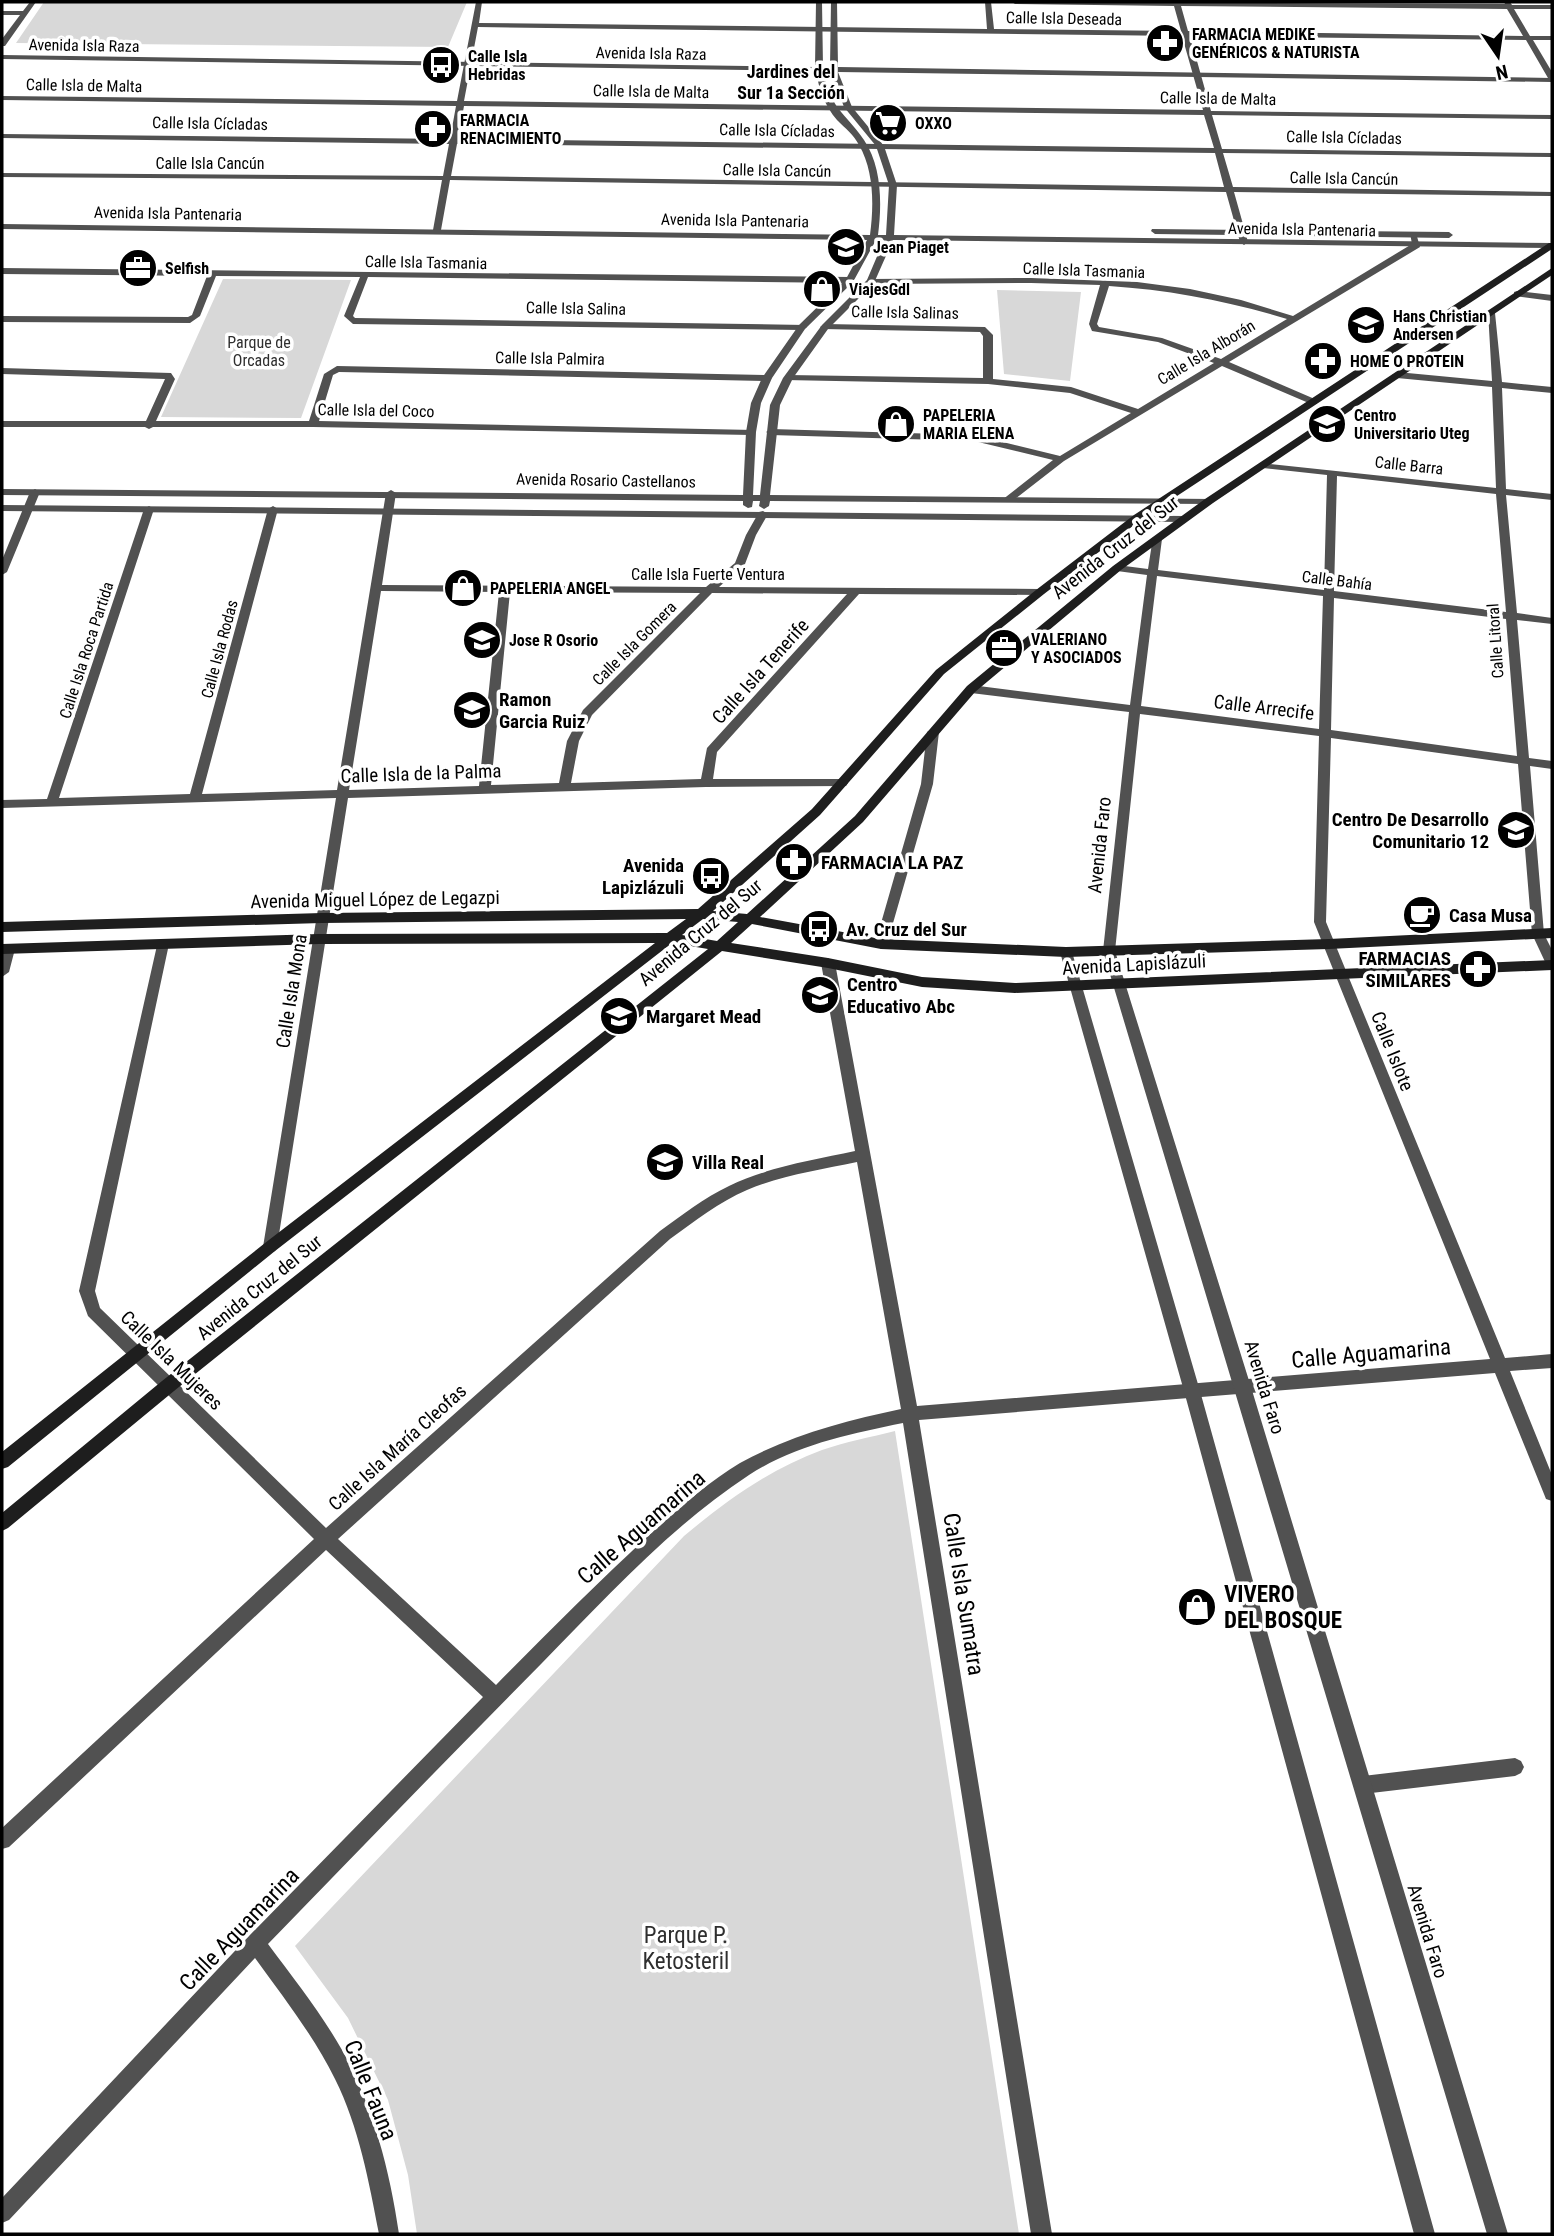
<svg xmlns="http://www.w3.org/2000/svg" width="1554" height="2236" font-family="'Roboto Condensed',sans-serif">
<rect width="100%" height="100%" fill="#fff"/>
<path fill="#d8d8d8" d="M 44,2 L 467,2 L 448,47 L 16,43 Z
M 223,279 L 351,280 L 301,418 L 161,417 Z
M 997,290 L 1081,292 L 1070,381 L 1004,374 Z
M 895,1431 L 1019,2234 L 417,2234 L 408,2175 L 388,2100 L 348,2018 L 295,1946 L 684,1536 C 726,1501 770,1469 822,1450 C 845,1442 871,1437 895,1431 Z"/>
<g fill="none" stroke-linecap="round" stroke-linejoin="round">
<path fill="#515151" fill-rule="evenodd" d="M 30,2 L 36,2 L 5,46 L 2,46 L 2,39 L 20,15 L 2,15 L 2,11 L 23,11 Z
M 476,2 L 482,2 L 479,23 L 987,29 L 985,2 L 991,2 L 994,29 L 1181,31 L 1174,6 L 1015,4 L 1012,2 L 1505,4 L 1504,2 L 1510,2 L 1512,5 L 1552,5 L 1552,9 L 1514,9 L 1530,36 L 1552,36 L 1552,40 L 1533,40 L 1552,72 L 1552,80 L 1548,78 L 1526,40 L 1190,36 L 1211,111 L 1552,115 L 1552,119 L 1212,115 L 1222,149 L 1552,153 L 1552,157 L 1223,153 L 1233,187 L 1552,192 L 1552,196 L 1234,192 L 1248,242 L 1244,245 L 1240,242 L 1226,192 L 450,180 L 441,230 L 437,233 L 433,230 L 442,180 L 2,177 L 2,173 L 443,176 L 449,144 L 2,138 L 2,134 L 450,139 L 456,106 L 2,100 L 2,96 L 457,101 ZM 1181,6 L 1507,9 L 1523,36 L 1188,31 ZM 478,27 L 1182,36 L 1203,110 L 464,101 ZM 464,106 L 1204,115 L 1214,148 L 458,139 ZM 457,144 L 1215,153 L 1224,187 L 451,176 Z
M 1410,233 L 1416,233 L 1420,247 L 1229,362 L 1317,400 L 1317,404 L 1311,404 L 1222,366 L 1064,461 L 1011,502 L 1002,500 L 1053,460 L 974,441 L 771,435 L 766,432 L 771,429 L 974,435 L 1060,456 L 1131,413 L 1070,393 L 988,384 L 785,380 L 785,376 L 788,375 L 983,378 L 983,336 L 980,332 L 822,329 L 820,327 L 825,324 L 985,327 L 993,335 L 993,379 L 1071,387 L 1138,409 L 1214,363 L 1158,342 L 1092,331 L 1089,324 L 1100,285 L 1031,283 L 871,284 L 867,281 L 868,279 L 1031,278 L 1137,282 L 1190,289 L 1241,300 L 1293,316 L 1412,244 ZM 1109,286 C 1170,290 1228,301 1287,319 L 1221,359 L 1162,338 L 1099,327 L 1097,324 Z
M 2,268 L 850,277 L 854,280 L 850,283 L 368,277 L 353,316 L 355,318 L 805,325 L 807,327 L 802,330 L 353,324 L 344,316 L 360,277 L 216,276 L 200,316 L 190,323 L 2,322 L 2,316 L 188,317 L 192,315 L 207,276 L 2,274 Z
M 1517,291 L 1552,295 L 1552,301 L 1514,296 L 1514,292 Z
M 1488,311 L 1495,313 L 1502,382 L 1552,387 L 1552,393 L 1502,388 L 1506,489 L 1552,494 L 1552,500 L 1506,495 L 1517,613 L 1552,618 L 1552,624 L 1517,620 L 1529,758 L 1552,761 L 1552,769 L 1530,766 L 1544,934 L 1552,950 L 1552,968 L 1547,966 L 1532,934 L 1518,764 L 1331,738 L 1326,922 L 1505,1358 L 1552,1354 L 1552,1368 L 1510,1371 L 1552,1475 L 1552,1501 L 1546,1499 L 1544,1494 L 1495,1373 L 919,1420 L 1052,2234 L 1031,2234 L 903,1423 C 850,1434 795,1445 749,1475 C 671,1526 607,1597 542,1663 C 450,1756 359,1850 268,1944 C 294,1979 321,2013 342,2050 C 373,2106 390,2171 399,2234 L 379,2234 C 369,2182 359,2127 335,2079 C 314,2036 283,1997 255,1958 L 9,2220 L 2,2223 L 2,2198 L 249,1936 L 483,1697 L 326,1550 L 9,1847 L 2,1849 L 2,1828 L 314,1539 L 88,1316 L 79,1291 L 158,941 L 168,941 L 169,944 L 95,1291 L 100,1308 L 326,1528 L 660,1231 C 682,1215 704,1198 729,1186 C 768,1167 813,1160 855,1151 L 821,963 L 828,958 L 835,963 L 917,1406 L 1490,1359 L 1314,922 L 1319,736 L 1140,714 L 1115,951 L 1109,956 L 1103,951 L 1129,712 L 971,693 L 965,689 L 971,685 L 1130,705 L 1147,575 L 1117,571 L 1112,568 L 1117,565 L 1148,569 L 1153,537 L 1161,537 L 1162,539 L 1158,570 L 1324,590 L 1327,475 L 1263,468 L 1260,467 L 1260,463 L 1496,488 L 1492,387 L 1397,378 L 1392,375 L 1397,372 L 1492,381 ZM 1337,476 L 1496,494 L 1506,612 L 1334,591 ZM 1157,576 L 1323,596 L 1319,729 L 1141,706 ZM 1334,598 L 1506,619 L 1517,756 L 1331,730 ZM 857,1162 L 901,1409 C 845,1421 791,1435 740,1463 C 707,1483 677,1510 648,1536 C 596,1584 546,1634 496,1685 L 338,1539 L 670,1239 C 695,1221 719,1202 747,1190 C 782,1175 820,1170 857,1162 Z
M 337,366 L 767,375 L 772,378 L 767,381 L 339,372 L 333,375 L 319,421 L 754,430 L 756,432 L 751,435 L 313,427 L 153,427 L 149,429 L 145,427 L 2,427 L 2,421 L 146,421 L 165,379 L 2,374 L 2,368 L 171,373 L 175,379 L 156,421 L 309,421 L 324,374 Z
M 35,489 L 40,492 L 7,572 L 2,575 L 2,560 L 30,492 Z
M 391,490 L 396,493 L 382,585 L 706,587 L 735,563 L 746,535 L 759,512 L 763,511 L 768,514 L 756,535 L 745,564 L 719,587 L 1040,589 L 1045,592 L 1040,595 L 859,594 L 717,752 L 713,779 L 842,779 L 848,783 L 846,786 L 706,787 L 348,798 L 277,1247 L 275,1251 L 270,1253 L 265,1251 L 263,1247 L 336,798 L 2,808 L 2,800 L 47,799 L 144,509 L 149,506 L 154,509 L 59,798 L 190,794 L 268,509 L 273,506 L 278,509 L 202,794 L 337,790 L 386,493 ZM 381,591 L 499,592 L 479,786 L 349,790 ZM 510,592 L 700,593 L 583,710 L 567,741 L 559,783 L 491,785 ZM 712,593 L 847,594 L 707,748 L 701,779 L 571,783 L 579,741 L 592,715 Z
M 933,728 L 939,732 L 933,784 L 887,944 L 881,949 L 875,944 L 921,784 L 927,732 Z
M 9,944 L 15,949 L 9,972 L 2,977 L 2,952 L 4,946 Z
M 1515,1758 L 1521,1761 L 1524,1767 L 1521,1773 L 1515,1776 L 1363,1794 L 1357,1791 L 1354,1785 L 1357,1779 L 1363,1776 Z"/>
<path fill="#515151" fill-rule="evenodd" d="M 816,2 L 822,2 L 823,67 L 830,67 L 831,2 L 837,2 L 838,67 L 1552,78 L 1552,82 L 838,72 L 852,107 L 884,146 L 897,185 L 894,235 L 1552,243 L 1552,248 L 893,240 L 874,283 L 828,329 L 793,378 L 780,405 L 770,495 L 1213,499 L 1214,501 L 1209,504 L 770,501 L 769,506 L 764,509 L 759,506 L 760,501 L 753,501 L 752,507 L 748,508 L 743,505 L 743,501 L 2,495 L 2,489 L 743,495 L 746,432 L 751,403 L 762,378 L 799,325 L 846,279 L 867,240 L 2,229 L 2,224 L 870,235 C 874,205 874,171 859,145 C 854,135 845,128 837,120 C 825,106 819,90 816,71 L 2,59 L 2,55 L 815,67 ZM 823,71 L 831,72 L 844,107 L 876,146 L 889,185 L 886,235 L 878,235 C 882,204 882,167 864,140 C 844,111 831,110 823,71 ZM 876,240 L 884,240 L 867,280 L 822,325 L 783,378 L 770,405 L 760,495 L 753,495 L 756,432 L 761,403 L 772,378 L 805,329 L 853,282 Z
M 1152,229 L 1449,232 L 1453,235 L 1449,238 L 1155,234 L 1151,231 Z
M 2,505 L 1185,516 L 1190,519 L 1185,522 L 2,511 Z
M 1109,946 L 1115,951 L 1251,1387 L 1508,2234 L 1487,2234 L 1103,951 Z
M 1066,947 L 1072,952 L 1200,1391 L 1435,2234 L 1414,2234 L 1184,1391 L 1060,952 Z"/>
<path fill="#1e1e1e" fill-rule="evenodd" d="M 1549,243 L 1552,243 L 1552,249 L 1142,519 L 1044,594 L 944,674 L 820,815 L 713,911 L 747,914 L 855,816 L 967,686 L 1113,566 L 1205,499 L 1552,268 L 1552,275 L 1213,503 L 1121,570 L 975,692 L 863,822 L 760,917 L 881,939 L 1066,947 L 1329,939 L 1552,928 L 1552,938 L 1329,949 L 1066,957 L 881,949 L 752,924 L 731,943 L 828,958 L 922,977 L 1015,983 L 1552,960 L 1552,970 L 1015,993 L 922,987 L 828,968 L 722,951 L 174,1391 L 8,1528 L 2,1531 L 2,1513 L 162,1381 L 708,949 L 672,943 L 275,1251 L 8,1467 L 2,1469 L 2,1452 L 265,1243 L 655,943 L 319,944 L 2,954 L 2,944 L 319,934 L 667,933 L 686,919 L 322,923 L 2,932 L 2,922 L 322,913 L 698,909 L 812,809 L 936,670 L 1036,590 L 1134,515 ZM 703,919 L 738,922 L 717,941 L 682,935 Z"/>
</g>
<defs>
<symbol id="pharmacy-disc" viewBox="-11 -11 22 22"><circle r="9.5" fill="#000" stroke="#fff"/><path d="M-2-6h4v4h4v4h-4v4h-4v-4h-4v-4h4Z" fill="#fff"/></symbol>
<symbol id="bus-disc" viewBox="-11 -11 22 22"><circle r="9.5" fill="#000" stroke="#fff"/><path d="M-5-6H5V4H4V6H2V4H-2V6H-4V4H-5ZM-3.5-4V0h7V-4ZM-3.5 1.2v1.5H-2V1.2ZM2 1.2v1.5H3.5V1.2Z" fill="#fff"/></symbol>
<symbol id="supermarket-disc" viewBox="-11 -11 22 22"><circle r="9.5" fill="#000" stroke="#fff"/><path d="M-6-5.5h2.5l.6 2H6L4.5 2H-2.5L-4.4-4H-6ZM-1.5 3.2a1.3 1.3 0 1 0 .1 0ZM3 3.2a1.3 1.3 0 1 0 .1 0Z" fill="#fff"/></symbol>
<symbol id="school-disc" viewBox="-11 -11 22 22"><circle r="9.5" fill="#000" stroke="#fff"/><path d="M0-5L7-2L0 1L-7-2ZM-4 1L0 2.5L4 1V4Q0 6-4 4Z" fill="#fff"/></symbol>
<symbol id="office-disc" viewBox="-11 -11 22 22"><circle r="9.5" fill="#000" stroke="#fff"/><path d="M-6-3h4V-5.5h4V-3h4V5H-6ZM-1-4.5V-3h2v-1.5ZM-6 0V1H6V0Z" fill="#fff"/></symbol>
<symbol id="shop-disc" viewBox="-11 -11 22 22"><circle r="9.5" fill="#000" stroke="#fff"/><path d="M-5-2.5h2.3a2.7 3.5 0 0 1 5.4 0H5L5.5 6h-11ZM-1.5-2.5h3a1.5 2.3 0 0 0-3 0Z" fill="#fff"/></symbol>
<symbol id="university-disc" viewBox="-11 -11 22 22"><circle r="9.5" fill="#000" stroke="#fff"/><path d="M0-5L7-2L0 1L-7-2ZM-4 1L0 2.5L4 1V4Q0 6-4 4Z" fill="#fff"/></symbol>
<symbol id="cafe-disc" viewBox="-11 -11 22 22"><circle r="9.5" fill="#000" stroke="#fff"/><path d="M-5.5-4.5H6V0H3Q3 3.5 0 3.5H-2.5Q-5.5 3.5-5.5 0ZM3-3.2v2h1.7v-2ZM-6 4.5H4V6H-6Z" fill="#fff"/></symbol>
</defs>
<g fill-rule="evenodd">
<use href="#pharmacy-disc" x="1143" y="21" width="44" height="44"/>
<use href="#bus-disc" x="419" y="43" width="44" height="44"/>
<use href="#supermarket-disc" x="866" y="101" width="44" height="44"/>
<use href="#pharmacy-disc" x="411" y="107" width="44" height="44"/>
<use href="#school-disc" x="824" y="225" width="44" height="44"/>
<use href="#office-disc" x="116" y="246" width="44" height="44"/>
<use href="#shop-disc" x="800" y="267" width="44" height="44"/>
<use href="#school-disc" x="1344" y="303" width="44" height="44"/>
<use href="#pharmacy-disc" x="1301" y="339" width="44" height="44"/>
<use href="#shop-disc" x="874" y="402" width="44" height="44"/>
<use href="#university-disc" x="1305" y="402" width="44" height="44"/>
<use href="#shop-disc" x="441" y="566" width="44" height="44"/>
<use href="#school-disc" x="460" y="618" width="44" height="44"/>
<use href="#office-disc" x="982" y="626" width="44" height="44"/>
<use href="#school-disc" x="450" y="688" width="44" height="44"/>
<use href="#school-disc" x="1494" y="808" width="44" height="44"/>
<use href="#pharmacy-disc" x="772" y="840" width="44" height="44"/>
<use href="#bus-disc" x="689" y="854" width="44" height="44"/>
<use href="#cafe-disc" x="1400" y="893" width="44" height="44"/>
<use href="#bus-disc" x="797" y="907" width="44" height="44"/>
<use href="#pharmacy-disc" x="1456" y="947" width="44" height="44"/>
<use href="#school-disc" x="798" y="973" width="44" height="44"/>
<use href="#school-disc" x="597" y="994" width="44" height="44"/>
<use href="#school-disc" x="643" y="1140" width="44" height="44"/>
<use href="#shop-disc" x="1175" y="1585" width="44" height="44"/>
</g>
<g text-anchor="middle" stroke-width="7" stroke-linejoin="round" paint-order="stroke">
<g font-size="16" fill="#000" stroke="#fff">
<text transform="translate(1064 18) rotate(1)" y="6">Calle Isla Deseada</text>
<text transform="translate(84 45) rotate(1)" y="6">Avenida Isla Raza</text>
<text transform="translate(651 53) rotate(1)" y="6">Avenida Isla Raza</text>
<text transform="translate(84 85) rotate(1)" y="6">Calle Isla de Malta</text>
<text transform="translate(651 91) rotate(1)" y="6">Calle Isla de Malta</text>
<text transform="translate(1218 98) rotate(1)" y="6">Calle Isla de Malta</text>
<text transform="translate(210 123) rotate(1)" y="6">Calle Isla Cícladas</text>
<text transform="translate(777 130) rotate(1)" y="6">Calle Isla Cícladas</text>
<text transform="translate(1344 137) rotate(1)" y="6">Calle Isla Cícladas</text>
<text x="210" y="169">Calle Isla Cancún</text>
<text transform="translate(777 170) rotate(1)" y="6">Calle Isla Cancún</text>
<text transform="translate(1344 178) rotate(1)" y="6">Calle Isla Cancún</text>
<text transform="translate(168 213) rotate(1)" y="6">Avenida Isla Pantenaria</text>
<text transform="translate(735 220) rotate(1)" y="6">Avenida Isla Pantenaria</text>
<text transform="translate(1302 229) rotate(1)" y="6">Avenida Isla Pantenaria</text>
<text transform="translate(426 262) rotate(1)" y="6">Calle Isla Tasmania</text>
<text transform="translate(1084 270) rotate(2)" y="6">Calle Isla Tasmania</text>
<text transform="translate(576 308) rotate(1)" y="6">Calle Isla Salina</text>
<text transform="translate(905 312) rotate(1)" y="6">Calle Isla Salinas</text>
<text transform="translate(1206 352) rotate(-31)" y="6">Calle Isla Alborán</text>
<text transform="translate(550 358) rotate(1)" y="6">Calle Isla Palmira</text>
<text transform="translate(376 410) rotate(1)" y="6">Calle Isla del Coco</text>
<text transform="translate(1409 465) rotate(6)" y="6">Calle Barra</text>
<text transform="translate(606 480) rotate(1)" y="6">Avenida Rosario Castellanos</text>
<text x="708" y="580">Calle Isla Fuerte Ventura</text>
<text transform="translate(1337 580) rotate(7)" y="6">Calle Bahía</text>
<text transform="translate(1495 641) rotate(-94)" y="6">Calle Litoral</text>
<text transform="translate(634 643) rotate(-45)" y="6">Calle Isla Gomera</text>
<text transform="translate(219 649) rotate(-75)" y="6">Calle Isla Rodas</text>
<text transform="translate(86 650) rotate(-72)" y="6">Calle Isla Roca Partida</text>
</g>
<g font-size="16" font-weight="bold" fill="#000" stroke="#fff" text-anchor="start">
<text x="1192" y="40">FARMACIA MEDIKE<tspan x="1192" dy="18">GENÉRICOS &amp; NATURISTA</tspan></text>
<text x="468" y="62">Calle Isla<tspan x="468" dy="18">Hebridas</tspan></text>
<text x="460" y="126">FARMACIA<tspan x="460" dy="18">RENACIMIENTO</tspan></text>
<text x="915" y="129">OXXO</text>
<text x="873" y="253">Jean Piaget</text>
<text x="165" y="274">Selfish</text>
<text x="849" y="295">ViajesGdl</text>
<text x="1393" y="322">Hans Christian<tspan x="1393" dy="18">Andersen</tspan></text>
<text x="1350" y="367">HOME O PROTEIN</text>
<text x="923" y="421">PAPELERIA<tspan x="923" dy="18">MARIA ELENA</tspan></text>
<text x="1354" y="421">Centro<tspan x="1354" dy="18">Universitario Uteg</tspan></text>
<text x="490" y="594">PAPELERIA ANGEL</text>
<text x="1031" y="645">VALERIANO<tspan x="1031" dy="18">Y ASOCIADOS</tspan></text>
<text x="509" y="646">Jose R Osorio</text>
</g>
<g font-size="16" fill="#2f2f2f" stroke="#fff">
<text x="259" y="348">Parque de<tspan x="259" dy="18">Orcadas</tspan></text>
</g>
<g font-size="18" font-weight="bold" fill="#000" stroke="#fff">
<text x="791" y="78">Jardines del<tspan x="791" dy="21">Sur 1a Sección</tspan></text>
</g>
<g font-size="19" fill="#000" stroke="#fff">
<text transform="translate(1115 547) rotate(-38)" y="7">Avenida Cruz del Sur</text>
<text transform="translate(760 671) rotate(-48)" y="7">Calle Isla Tenerife</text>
<text transform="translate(1264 707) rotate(7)" y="7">Calle Arrecife</text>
<text transform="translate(421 773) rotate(-2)" y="7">Calle Isla de la Palma</text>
<text transform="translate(1099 845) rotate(-84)" y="7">Avenida Faro</text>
<text transform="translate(375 899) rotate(-1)" y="7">Avenida Miguel López de Legazpi</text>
<text transform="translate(700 932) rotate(-40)" y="7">Avenida Cruz del Sur</text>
<text transform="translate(1134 964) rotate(-3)" y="7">Avenida Lapislázuli</text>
<text transform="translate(291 991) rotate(-81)" y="7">Calle Isla Mona</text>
<text transform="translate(1393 1051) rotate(68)" y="7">Calle Islote</text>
<text transform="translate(259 1287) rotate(-39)" y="7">Avenida Cruz del Sur</text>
<text transform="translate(172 1360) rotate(44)" y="7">Calle Isla Mujeres</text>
<text transform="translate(1265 1387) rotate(73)" y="7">Avenida Faro</text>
<text transform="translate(397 1447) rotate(-42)" y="7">Calle Isla María Cleofas</text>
<text transform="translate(1428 1931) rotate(73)" y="7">Avenida Faro</text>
</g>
<g font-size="19" font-weight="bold" fill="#000" stroke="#fff" text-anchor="start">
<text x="499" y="706">Ramon<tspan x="499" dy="22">Garcia Ruiz</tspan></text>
<text x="1489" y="826" text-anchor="end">Centro De Desarrollo<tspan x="1489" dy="22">Comunitario 12</tspan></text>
<text x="821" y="869">FARMACIA LA PAZ</text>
<text x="684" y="872" text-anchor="end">Avenida<tspan x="684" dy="22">Lapizlázuli</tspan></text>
<text x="1449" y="922">Casa Musa</text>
<text x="846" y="936">Av. Cruz del Sur</text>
<text x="1451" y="965" text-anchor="end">FARMACIAS<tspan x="1451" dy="22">SIMILARES</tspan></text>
<text x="847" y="991">Centro<tspan x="847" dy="22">Educativo Abc</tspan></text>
<text x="646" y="1023">Margaret Mead</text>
<text x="692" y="1169">Villa Real</text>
</g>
<g font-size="23" fill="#000" stroke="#fff">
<text transform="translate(1371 1353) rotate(-5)" y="8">Calle Aguamarina</text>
<text transform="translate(641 1527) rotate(-41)" y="8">Calle Aguamarina</text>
<text transform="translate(964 1594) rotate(81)" y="8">Calle Isla Sumatra</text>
<text transform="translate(239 1929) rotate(-46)" y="8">Calle Aguamarina</text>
<text transform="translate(371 2090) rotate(68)" y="8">Calle Fauna</text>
</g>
<g font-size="23" font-weight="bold" fill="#000" stroke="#fff" text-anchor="start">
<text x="1224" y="1602">VIVERO<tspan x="1224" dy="26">DEL BOSQUE</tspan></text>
</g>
<g font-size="23" fill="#2f2f2f" stroke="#fff">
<text x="686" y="1943">Parque P.<tspan x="686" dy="26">Ketosteril</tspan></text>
</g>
</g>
<rect width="1554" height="2236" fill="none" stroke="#000000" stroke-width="7"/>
<g transform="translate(1498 56) rotate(167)" stroke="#ffffff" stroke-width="5" paint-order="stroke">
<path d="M0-5L12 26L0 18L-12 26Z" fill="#000000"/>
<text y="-10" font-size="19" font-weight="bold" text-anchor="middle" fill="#000000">N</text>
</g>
</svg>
